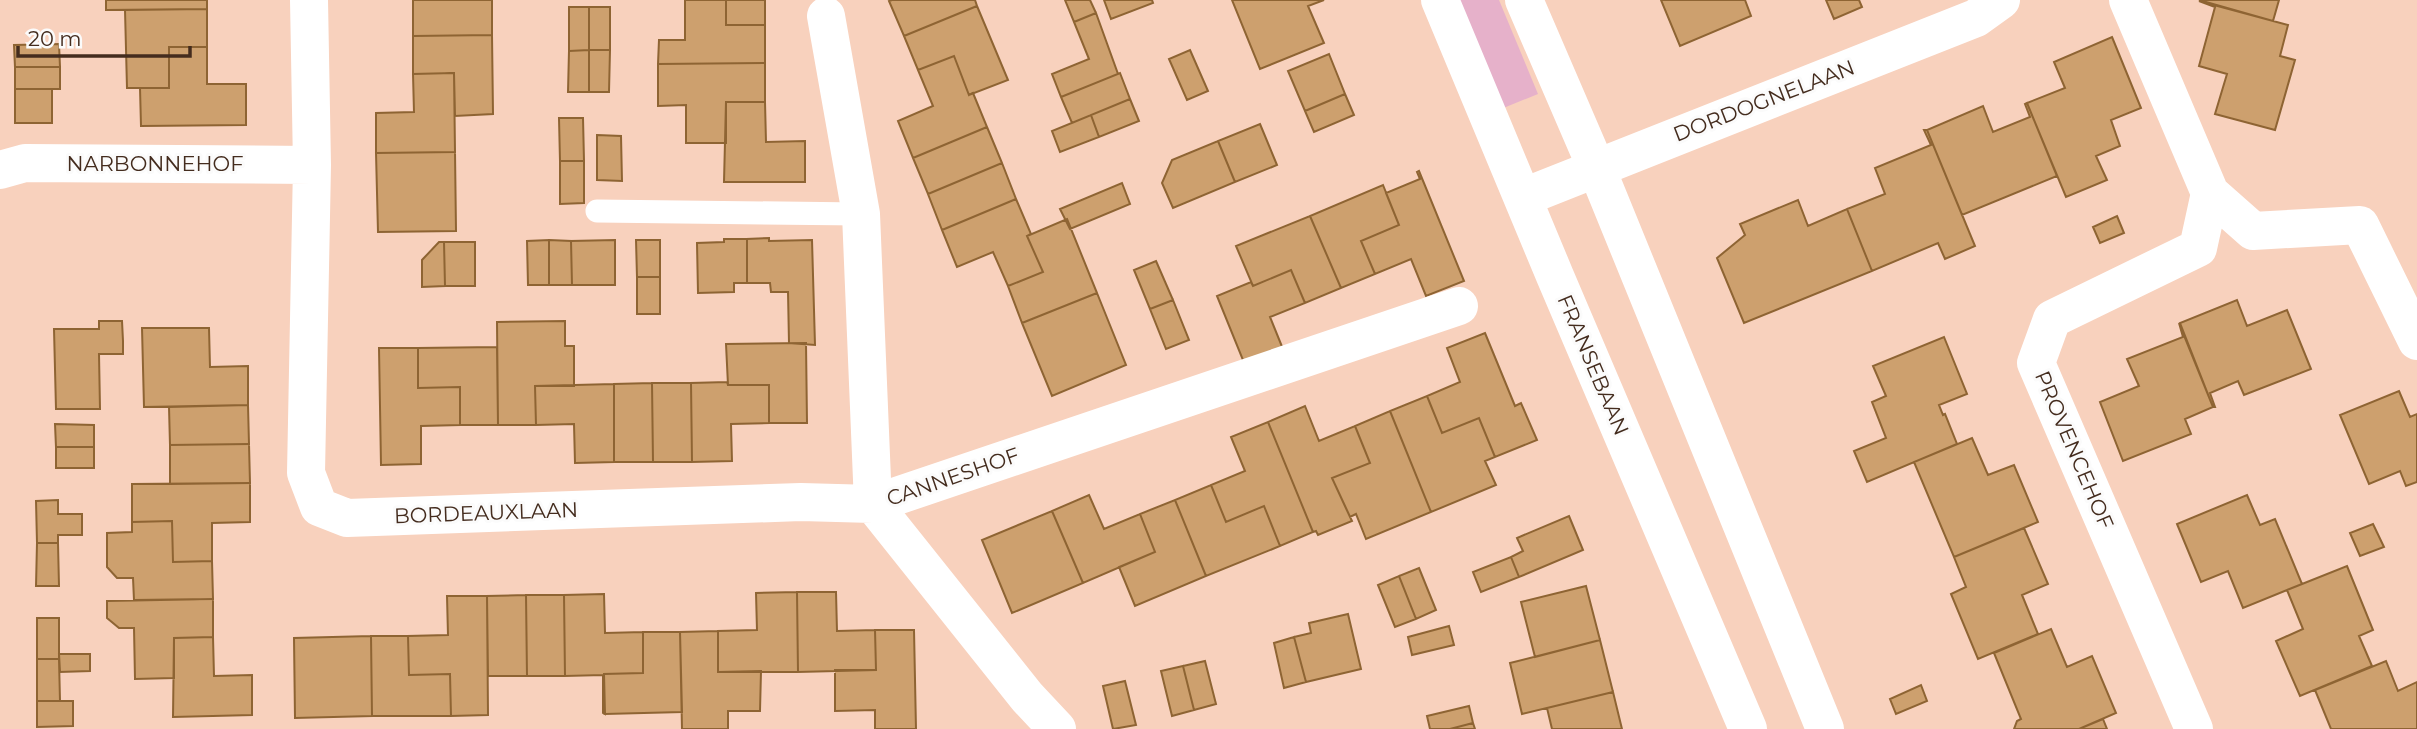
<svg xmlns="http://www.w3.org/2000/svg" width="2417" height="729" font-family="Montserrat,sans-serif">
<rect width="100%" height="100%" fill="#f8d1bd"/>
<path fill="#e6b1ca" d="M 1456,0 L 1499,0 L 1538,94 L 1501,109 Z"/>
<path fill="#cda06e" stroke="#8e6433" stroke-width="2" d="M 106,0 L 207,0 L 207,9 L 106,10 Z
M 413,0 L 492,0 L 492,35 L 413,36 Z
M 685,0 L 726,0 L 726,25 L 765,25 L 765,63 L 658,64 L 659,40 L 685,40 Z
M 726,0 L 765,0 L 765,25 L 726,25 Z
M 892,0 L 975,0 L 977,6 L 904,36 L 889,1 Z
M 1065,0 L 1090,0 L 1096,13 L 1074,22 Z
M 1104,0 L 1152,0 L 1153,3 L 1111,19 Z
M 1232,0 L 1324,0 L 1308,6 L 1324,43 L 1260,69 Z
M 1661,0 L 1745,0 L 1751,16 L 1680,46 Z
M 1826,0 L 1859,0 L 1862,7 L 1834,19 Z
M 2199,0 L 2279,0 L 2273,21 Z
M 2199,1 L 2288,25 L 2280,56 L 2295,60 L 2275,130 L 2215,114 L 2227,74 L 2199,66 L 2215,7 Z
M 977,6 L 1008,80 L 969,95 L 954,56 L 918,70 L 904,36 Z
M 569,7 L 589,7 L 589,50 L 569,51 Z
M 589,7 L 610,7 L 610,50 L 589,50 Z
M 207,9 L 207,47 L 169,47 L 169,88 L 127,88 L 125,10 Z
M 1096,13 L 1118,74 L 1061,97 L 1052,74 L 1089,59 L 1074,22 Z
M 492,35 L 493,114 L 455,116 L 454,73 L 413,74 L 413,36 Z
M 2112,37 L 2141,108 L 2111,120 L 2120,146 L 2096,156 L 2107,180 L 2066,197 L 2027,103 L 2065,88 L 2054,62 Z
M 59,44 L 60,67 L 15,67 L 14,45 Z
M 169,47 L 207,47 L 207,84 L 246,84 L 246,125 L 141,126 L 140,88 L 169,88 Z
M 589,50 L 589,92 L 568,92 L 569,51 Z
M 589,50 L 610,50 L 609,92 L 589,92 Z
M 1190,50 L 1208,91 L 1187,100 L 1169,59 Z
M 1329,54 L 1345,94 L 1305,111 L 1288,71 Z
M 954,56 L 969,95 L 973,93 L 987,127 L 913,158 L 898,121 L 933,106 L 918,70 Z
M 765,63 L 765,102 L 726,102 L 726,143 L 686,143 L 686,105 L 658,106 L 658,64 Z
M 15,67 L 60,67 L 60,89 L 15,89 Z
M 454,73 L 455,152 L 376,153 L 376,113 L 414,112 L 413,74 Z
M 1120,73 L 1130,99 L 1072,123 L 1061,97 Z
M 15,89 L 52,89 L 52,123 L 15,123 Z
M 1345,94 L 1354,115 L 1314,132 L 1305,111 Z
M 1130,99 L 1139,121 L 1099,137 L 1091,115 Z
M 726,102 L 765,102 L 766,142 L 805,141 L 805,182 L 724,182 Z
M 2027,103 L 2057,176 L 1962,215 L 1927,130 L 1983,106 L 1993,132 L 2030,117 L 2025,104 Z
M 1091,115 L 1099,137 L 1060,152 L 1052,131 Z
M 559,118 L 583,118 L 584,161 L 560,161 Z
M 1260,124 L 1277,165 L 1235,182 L 1218,141 Z
M 987,127 L 1002,163 L 928,194 L 913,158 Z
M 1924,130 L 1927,130 L 1975,246 L 1945,259 L 1938,243 L 1872,271 L 1847,209 L 1885,194 L 1875,168 L 1931,145 Z
M 597,135 L 621,136 L 622,181 L 597,180 Z
M 1218,141 L 1235,182 L 1173,208 L 1162,183 L 1172,160 Z
M 455,152 L 456,231 L 378,232 L 376,153 Z
M 560,161 L 584,161 L 584,203 L 560,204 Z
M 1002,163 L 1016,199 L 942,230 L 928,194 Z
M 1419,171 L 1464,281 L 1426,296 L 1411,259 L 1375,274 L 1361,241 L 1399,225 L 1386,193 L 1420,179 L 1417,172 Z
M 1122,183 L 1130,204 L 1070,229 L 1060,209 Z
M 1383,185 L 1399,225 L 1361,241 L 1375,274 L 1341,288 L 1310,216 Z
M 1016,199 L 1031,234 L 1027,236 L 1043,272 L 1008,286 L 993,252 L 957,267 L 942,230 Z
M 1798,200 L 1808,226 L 1847,209 L 1872,271 L 1744,323 L 1717,258 L 1745,235 L 1740,224 Z
M 1310,216 L 1341,288 L 1305,303 L 1291,270 L 1253,286 L 1236,246 Z
M 2117,216 L 2124,233 L 2100,243 L 2093,227 Z
M 1067,219 L 1097,293 L 1022,323 L 1008,286 L 1043,272 L 1027,236 Z
M 769,238 L 769,241 L 812,240 L 815,345 L 789,343 L 788,292 L 771,292 L 770,283 L 747,283 L 747,239 Z
M 724,239 L 747,239 L 747,283 L 734,283 L 734,292 L 698,293 L 697,243 L 724,242 Z
M 549,240 L 571,241 L 572,285 L 549,285 Z
M 549,240 L 549,285 L 528,285 L 527,241 Z
M 615,240 L 615,285 L 572,285 L 571,241 Z
M 636,240 L 660,240 L 660,277 L 637,277 Z
M 439,242 L 444,242 L 445,286 L 422,287 L 422,260 Z
M 444,242 L 475,242 L 475,286 L 445,286 Z
M 1156,261 L 1173,300 L 1150,309 L 1134,270 Z
M 1291,270 L 1305,303 L 1270,317 L 1285,354 L 1247,370 L 1217,296 L 1251,282 L 1253,286 Z
M 637,277 L 660,277 L 660,314 L 637,314 Z
M 1097,293 L 1126,365 L 1052,396 L 1022,323 Z
M 1173,300 L 1189,340 L 1166,349 L 1150,309 Z
M 2237,300 L 2247,326 L 2287,310 L 2311,369 L 2244,395 L 2238,381 L 2210,393 L 2215,407 L 2213,407 L 2180,323 Z
M 99,321 L 122,321 L 123,341 L 123,354 L 99,354 L 100,409 L 56,409 L 54,329 L 99,329 Z
M 565,321 L 565,346 L 574,346 L 574,386 L 535,386 L 536,425 L 498,425 L 497,322 Z
M 2179,323 L 2213,407 L 2185,419 L 2191,434 L 2123,461 L 2100,402 L 2139,386 L 2127,359 L 2183,337 Z
M 142,328 L 209,328 L 210,367 L 248,366 L 248,405 L 144,407 Z
M 1485,333 L 1515,406 L 1521,403 L 1537,440 L 1495,457 L 1479,418 L 1442,433 L 1427,396 L 1460,382 L 1447,348 Z
M 1944,337 L 1967,394 L 1939,405 L 1943,415 L 1945,414 L 1957,444 L 1867,482 L 1854,451 L 1886,438 L 1872,402 L 1886,396 L 1873,366 Z
M 806,343 L 807,423 L 769,423 L 769,385 L 728,385 L 726,344 Z
M 497,347 L 498,425 L 460,425 L 460,387 L 418,388 L 418,348 Z
M 379,348 L 418,348 L 418,388 L 460,387 L 460,425 L 421,426 L 421,464 L 381,465 Z
M 727,382 L 728,385 L 769,385 L 769,423 L 731,424 L 732,461 L 692,462 L 691,383 Z
M 652,383 L 653,462 L 614,462 L 614,384 Z
M 652,383 L 691,383 L 692,462 L 653,462 Z
M 614,384 L 614,462 L 575,463 L 574,424 L 536,425 L 535,386 Z
M 2399,391 L 2410,417 L 2417,414 L 2417,482 L 2406,486 L 2400,471 L 2369,484 L 2340,415 Z
M 1427,396 L 1442,433 L 1479,418 L 1495,457 L 1485,461 L 1496,485 L 1431,512 L 1390,411 Z
M 248,405 L 249,444 L 170,445 L 169,407 Z
M 1305,406 L 1319,441 L 1355,426 L 1370,463 L 1332,478 L 1352,521 L 1318,535 L 1316,531 L 1313,532 L 1268,422 Z
M 1390,411 L 1431,512 L 1366,539 L 1356,514 L 1350,517 L 1332,478 L 1370,463 L 1355,426 Z
M 1268,422 L 1313,532 L 1280,546 L 1264,506 L 1226,522 L 1211,485 L 1245,471 L 1231,437 Z
M 55,424 L 94,425 L 94,447 L 56,447 Z
M 1972,438 L 1988,475 L 2014,465 L 2038,522 L 1954,557 L 1914,462 Z
M 249,444 L 250,483 L 170,484 L 170,445 Z
M 56,447 L 94,447 L 94,468 L 56,468 Z
M 250,483 L 250,522 L 212,523 L 212,561 L 173,562 L 172,521 L 132,522 L 132,484 Z
M 1211,485 L 1226,522 L 1264,506 L 1280,546 L 1206,576 L 1175,500 Z
M 1089,495 L 1104,529 L 1140,514 L 1155,552 L 1083,583 L 1052,511 Z
M 2247,495 L 2260,525 L 2275,519 L 2302,584 L 2243,608 L 2228,571 L 2201,582 L 2177,524 Z
M 58,500 L 58,514 L 82,514 L 82,535 L 58,535 L 58,543 L 37,543 L 36,501 Z
M 1175,500 L 1206,576 L 1135,606 L 1119,567 L 1155,552 L 1140,514 Z
M 1052,511 L 1083,583 L 1012,613 L 982,540 Z
M 1569,516 L 1583,550 L 1519,577 L 1511,557 L 1523,551 L 1517,538 Z
M 172,521 L 173,562 L 212,561 L 213,599 L 134,600 L 133,578 L 117,578 L 107,567 L 107,533 L 132,532 L 132,522 Z
M 2373,524 L 2384,547 L 2360,556 L 2350,533 Z
M 2024,528 L 2048,584 L 2022,595 L 2038,634 L 1978,659 L 1951,594 L 1966,587 L 1954,557 Z
M 37,543 L 58,543 L 59,586 L 36,586 Z
M 1511,557 L 1519,577 L 1481,592 L 1473,572 Z
M 2347,566 L 2373,630 L 2359,636 L 2372,666 L 2300,696 L 2276,641 L 2303,629 L 2287,590 Z
M 1419,568 L 1436,610 L 1416,619 L 1399,576 Z
M 1399,576 L 1416,619 L 1395,627 L 1378,585 Z
M 1586,586 L 1600,640 L 1535,657 L 1521,602 Z
M 797,592 L 798,672 L 718,672 L 718,631 L 757,630 L 756,593 Z
M 797,592 L 836,592 L 837,631 L 875,630 L 876,670 L 798,672 Z
M 604,594 L 605,633 L 643,632 L 643,673 L 604,674 L 605,714 L 603,713 L 603,675 L 565,676 L 564,595 Z
M 526,595 L 564,595 L 565,676 L 527,676 Z
M 526,595 L 527,676 L 488,676 L 487,596 Z
M 447,596 L 487,596 L 488,715 L 451,716 L 450,674 L 409,675 L 408,636 L 448,635 Z
M 213,599 L 213,637 L 174,638 L 174,678 L 135,679 L 134,628 L 119,628 L 107,618 L 107,601 Z
M 1348,614 L 1361,669 L 1306,682 L 1294,637 L 1311,633 L 1309,623 Z
M 37,618 L 59,618 L 59,659 L 37,659 Z
M 1449,626 L 1454,645 L 1412,655 L 1408,637 Z
M 2051,629 L 2067,667 L 2092,656 L 2116,713 L 2079,729 L 2014,729 L 2017,721 L 2021,719 L 1994,653 Z
M 875,630 L 914,630 L 916,729 L 875,729 L 875,710 L 835,711 L 835,670 L 876,670 Z
M 718,631 L 718,672 L 761,671 L 760,711 L 728,711 L 728,729 L 682,729 L 680,632 Z
M 643,632 L 680,632 L 682,712 L 605,714 L 604,674 L 643,673 Z
M 371,636 L 372,716 L 295,718 L 294,638 Z
M 371,636 L 408,636 L 409,675 L 450,674 L 451,716 L 372,716 Z
M 213,637 L 214,676 L 252,675 L 252,715 L 173,717 L 174,638 Z
M 1294,637 L 1306,682 L 1284,688 L 1274,643 Z
M 1600,640 L 1613,692 L 1522,714 L 1510,663 Z
M 59,654 L 90,654 L 90,671 L 60,672 Z
M 37,659 L 59,659 L 60,701 L 37,701 Z
M 1205,661 L 1216,704 L 1194,710 L 1183,666 Z
M 2386,661 L 2398,691 L 2417,682 L 2417,729 L 2331,729 L 2315,690 Z
M 1183,666 L 1194,710 L 1172,716 L 1161,671 Z
M 1125,681 L 1136,725 L 1113,729 L 1103,686 Z
M 1921,685 L 1927,701 L 1896,714 L 1890,699 Z
M 1613,692 L 1622,729 L 1552,729 L 1547,708 Z
M 37,701 L 73,701 L 73,726 L 37,727 Z
M 1469,706 L 1473,723 L 1450,729 L 1430,729 L 1427,716 Z
M 2103,719 L 2107,729 L 2079,729 Z
M 1473,723 L 1475,729 L 1450,729 Z"/>
<g fill="none" stroke-linecap="round" stroke-linejoin="round">
<path stroke="#fff" stroke-width="23" d="M 597,211 L 861,214"/>
<path stroke="#fff" stroke-width="38" d="M 309,0 L 312,165 L 306,473 L 319,507 L 347,518 L 801,502 L 873,504 L 1027,697 L 1057,729
M 2128,0 L 2210,193 L 2198,248 L 2052,319 L 2036,363 L 2194,729
M 826,16 L 861,214 L 873,504 L 1459,306
M 0,170 L 25,163 L 312,165
M 2210,193 L 2253,231 L 2360,225 L 2417,341
M 1524,197 L 1976,18 L 2001,0"/>
<path stroke="#fff" stroke-width="38" d="M 1440,0 L 1555,276 L 1748,729
M 1524,0 L 1596,167 L 1825,729"/>
</g>
<g text-anchor="middle" stroke-width="6" stroke-linejoin="round" paint-order="stroke">
<g font-size="21" fill="#442c1e" stroke="#fbfbfb">
<text transform="translate(1764 101) rotate(-21)" y="7">DORDOGNELAAN</text>
<text x="155" y="171">NARBONNEHOF</text>
<text transform="translate(1593 365) rotate(67)" y="7">FRANSEBAAN</text>
<text transform="translate(2074 450) rotate(67)" y="7">PROVENCEHOF</text>
<text transform="translate(953 477) rotate(-19)" y="7">CANNESHOF</text>
<text transform="translate(486 513) rotate(-2)" y="7">BORDEAUXLAAN</text>
</g>
</g>
<path d="M18 46v10h172v-10" fill="none" stroke="#442c1e" stroke-width="3.5"/>
<text x="28" y="46" font-size="21" fill="#442c1e" stroke="#fbfbfb" stroke-width="5" paint-order="stroke">20 m</text>
</svg>
